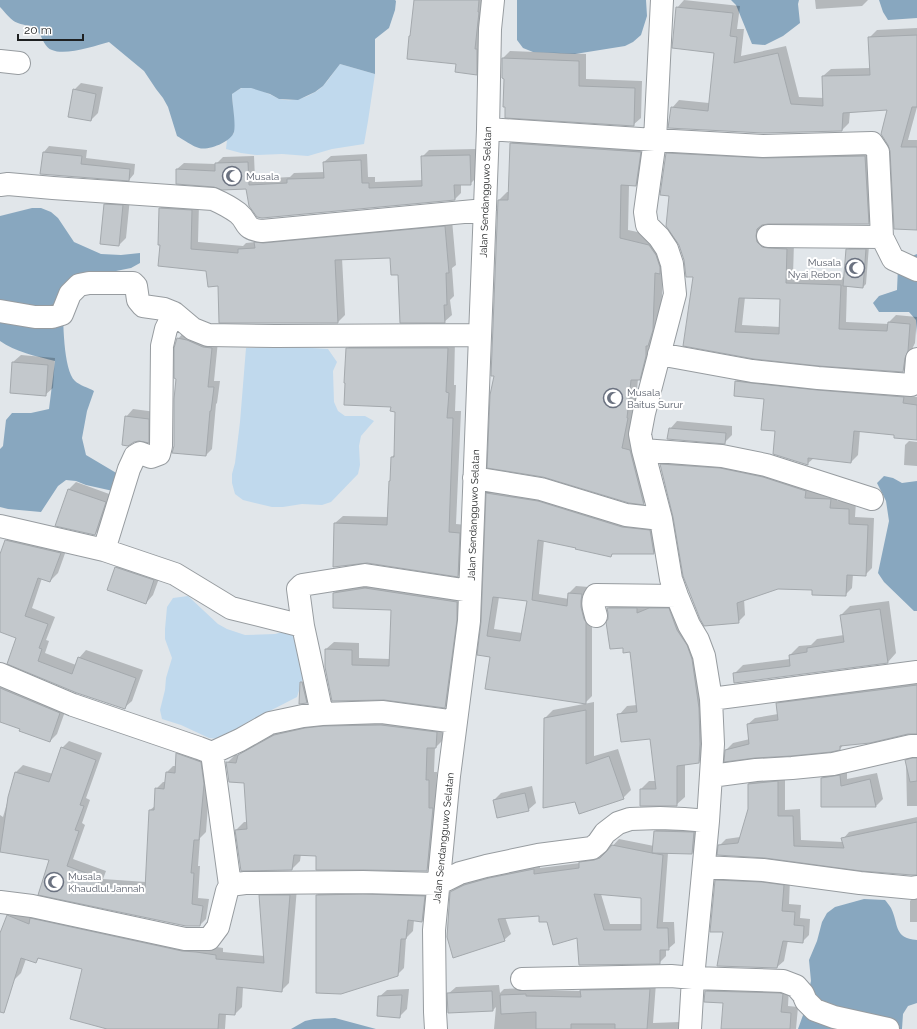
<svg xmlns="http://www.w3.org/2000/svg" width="917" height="1029" font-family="Raleway,sans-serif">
<rect width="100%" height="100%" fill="#e1e6ea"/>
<path fill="#c0d9ed" d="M 340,64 L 375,74 L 368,121 L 364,144 L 332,149 L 308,156 L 282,154 L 257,155 L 241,153 L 226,149 L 227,140 L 234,133 L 234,123 L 232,94 C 235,92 239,89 242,88 C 254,86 267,93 277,98 C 291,104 312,97 323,86 C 329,80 334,71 340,64 Z
M 297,347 L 328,349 L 337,362 L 333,371 L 334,402 L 338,411 L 345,416 L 365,416 L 374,421 L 361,436 L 359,446 L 360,465 L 358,474 L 331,502 L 322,505 L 302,504 L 283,507 L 272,507 L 243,500 L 235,494 L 232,483 L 232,474 L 235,463 L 240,422 L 246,348 Z
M 188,596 L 218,624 L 227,629 L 245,635 L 275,634 L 294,629 L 311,653 L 297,697 L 244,724 L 228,736 L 219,739 L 209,738 L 181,725 L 162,719 L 160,710 L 165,690 L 166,678 L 172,658 L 165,639 L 165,629 L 167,607 L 173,598 Z"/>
<path fill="#88a7bf" d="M 0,0 L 395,0 L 396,1 L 395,10 L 389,28 L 375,39 L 375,74 L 340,64 L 323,86 L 315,92 L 298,100 L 279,99 L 270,94 L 251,88 L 241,88 L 232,94 C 232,103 236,123 234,132 C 231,142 208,151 199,148 C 194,147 182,139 177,136 L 168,107 L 163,98 L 156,89 L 144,71 L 109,42 C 95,46 65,56 52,50 C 45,48 43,39 39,33 C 37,31 34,28 32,26 C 13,24 12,20 0,7 Z
M 517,0 L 646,0 L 647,16 L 641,35 L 633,42 L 625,46 L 575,54 L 533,52 L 523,48 L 517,40 Z
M 731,0 L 799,0 L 798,4 L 800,23 L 783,36 L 765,45 L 752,44 L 736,5 Z
M 879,0 L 917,0 L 917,18 L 888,20 L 883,12 Z
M 32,208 L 41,208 L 51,212 L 58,218 L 74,242 L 101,254 L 121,255 L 140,253 L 140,263 L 131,268 L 111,272 L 63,301 C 63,318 63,370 75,381 C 79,385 89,388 94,391 L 87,411 L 82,438 L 86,455 L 118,474 L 113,491 L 86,485 L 76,481 L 66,480 L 58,486 L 41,512 L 8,509 L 0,507 L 0,449 L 3,446 L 6,420 L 12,413 L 31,413 L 49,409 L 55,361 C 36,356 15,352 0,341 L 0,216 Z
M 917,254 L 917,335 L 916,320 L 909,312 L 879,312 L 873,303 L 879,296 L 897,290 L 898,267 L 905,259 Z
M 884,476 L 893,478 L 902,483 L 917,481 L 917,611 L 914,611 L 884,582 L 878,573 L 889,521 L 886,501 L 877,483 Z
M 864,899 L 885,900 C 887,902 889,905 891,908 C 899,924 893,938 917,940 L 917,1003 L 908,1006 L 903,1014 L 902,1029 L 798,1029 L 807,1004 L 806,1001 L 811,981 L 809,960 L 817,941 L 822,922 L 827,913 L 835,907 Z
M 335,1018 L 376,1029 L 291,1029 L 305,1021 L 314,1019 Z"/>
<path fill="#0003" fill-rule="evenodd" d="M 415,0 L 487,0 L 485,65 L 476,74 L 457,63 L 412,35 Z
M 684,0 L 740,6 L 737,29 L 744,29 L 741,56 L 786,46 L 799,97 L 824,98 L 823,76 L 831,69 L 870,68 L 869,38 L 877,30 L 917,28 L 917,107 L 908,140 L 917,140 L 917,229 L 888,109 L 850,111 L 849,123 L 842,130 L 672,108 L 679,100 L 709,103 L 715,52 L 677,8 Z
M 815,0 L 868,0 L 862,6 L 816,9 Z
M 510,51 L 586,54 L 586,79 L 642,81 L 641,118 L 633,125 L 505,78 L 503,58 Z
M 81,83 L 103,87 L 98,113 L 91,120 L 74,90 Z
M 520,135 L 649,144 L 644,176 L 636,185 L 629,185 L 628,230 L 657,236 L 663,270 L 661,320 L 648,371 L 639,379 L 638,379 L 635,410 L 636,410 L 629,440 L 638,442 L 652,495 L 644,503 L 629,502 L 495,375 L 499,200 L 507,192 L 510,192 L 511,143 Z
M 49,146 L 87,150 L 86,158 L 135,164 L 134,174 L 129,180 L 41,173 L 44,152 Z
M 674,146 L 872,149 L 876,216 L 868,223 L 764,224 L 763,227 L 794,242 L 793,276 L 845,277 L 847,250 L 851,246 L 869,246 L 866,284 L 863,287 L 847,286 L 846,322 L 889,324 L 889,322 L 896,315 L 917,317 L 915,343 L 912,349 L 910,363 L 903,371 L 684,345 L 694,276 L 685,260 L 670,195 L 667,154 ZM 745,297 L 781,298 L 780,327 L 742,325 Z
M 476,149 L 477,177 L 470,184 L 461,184 L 461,193 L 455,199 L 247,188 L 177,169 L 184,163 L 216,164 L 223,157 L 254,156 L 255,179 L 290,177 L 294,173 L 325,172 L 324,162 L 331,156 L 367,154 L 368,177 L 375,177 L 375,182 L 423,180 L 422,157 L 429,150 Z
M 112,197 L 130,198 L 126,238 L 119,245 L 105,204 Z
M 167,201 L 199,203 L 198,242 L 243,246 L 246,243 L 256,242 L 262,236 L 452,220 L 456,265 L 452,268 L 454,296 L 450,300 L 452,315 L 444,322 L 399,274 L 391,257 L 342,258 L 345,315 L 338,322 L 220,322 L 219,285 L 207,270 L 161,244 L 160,208 Z
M 184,332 L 218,341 L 214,381 L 220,381 L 217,403 L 216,404 L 212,449 L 206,455 L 174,446 L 177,378 L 178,339 Z
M 455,340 L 454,385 L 456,385 L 455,411 L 461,411 L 456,524 L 467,525 L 466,568 L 458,576 L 335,523 L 343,516 L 388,517 L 392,457 L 395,454 L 396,411 L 392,406 L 347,349 L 355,341 Z
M 21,355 L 55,358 L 53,388 L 45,395 L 13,362 Z
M 743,374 L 910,390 L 910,397 L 917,397 L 917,438 L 895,434 L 860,430 L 858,455 L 851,462 L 814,458 L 807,464 L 776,430 L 765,398 L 735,395 L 736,381 Z
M 133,409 L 156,412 L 155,435 L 148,442 L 139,440 L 126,417 Z
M 677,421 L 732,426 L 732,435 L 724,443 L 670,429 Z
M 909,441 L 917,442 L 917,466 L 904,465 L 905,445 Z
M 668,457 L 728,462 L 812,484 L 811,491 L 837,493 L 837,501 L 856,502 L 855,517 L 874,518 L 872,568 L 865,575 L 853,574 L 852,588 L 845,595 L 813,589 L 778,588 L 744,599 L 745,615 L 738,622 L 674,517 L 661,464 Z
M 76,482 L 112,495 L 102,527 L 95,534 L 69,489 Z
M 494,486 L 657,524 L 661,546 L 654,553 L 613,553 L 611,556 L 544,540 L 539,594 L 569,599 L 569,593 L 576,586 L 589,587 L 592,615 L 592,696 L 585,703 L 491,656 L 482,622 L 487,493 ZM 499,597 L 528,600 L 522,633 L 494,629 Z
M 14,533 L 68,545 L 58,573 L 50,581 L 42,578 L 32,608 L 55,617 L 46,640 L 49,641 L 45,653 L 76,665 L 79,658 L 86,650 L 143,670 L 132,701 L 124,708 L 9,663 L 18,637 L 0,631 L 0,556 L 6,541 Z
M 123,560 L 161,573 L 153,595 L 146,603 L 116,567 Z
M 373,581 L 464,595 L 452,700 L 445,707 L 326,667 L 326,649 L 334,642 L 359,643 L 359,658 L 390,659 L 392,609 L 334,593 L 342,586 Z
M 616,600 L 677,601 L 695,637 L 707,754 L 699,762 L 685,764 L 685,797 L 676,805 L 641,789 L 649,781 L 656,781 L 651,738 L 619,715 L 627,706 L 637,705 L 631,651 L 624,647 L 608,608 Z
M 889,601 L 896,653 L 888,662 L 734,674 L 743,665 L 790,659 L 790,655 L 799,646 L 811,645 L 817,639 L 844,635 L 841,615 L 850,606 Z
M 305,679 L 310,699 L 306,702 L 301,683 Z
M 917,679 L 917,733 L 844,744 L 840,749 L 726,750 L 733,743 L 750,739 L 748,724 L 755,718 L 778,714 L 777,704 L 783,697 Z
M 0,680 L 67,706 L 57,734 L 50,741 L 21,728 L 0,721 Z
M 594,702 L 594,756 L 618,749 L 631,790 L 623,798 L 579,813 L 545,718 L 553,710 Z
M 314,721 L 445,724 L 444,739 L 436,747 L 435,747 L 434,772 L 437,772 L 434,862 L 426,870 L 317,855 L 301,854 L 300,861 L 292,869 L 242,870 L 236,830 L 244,822 L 248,822 L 245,782 L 227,763 L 235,755 L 239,755 L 247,747 L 283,727 Z
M 69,741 L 102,753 L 86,798 L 90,800 L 82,823 L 85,825 L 73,859 L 106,871 L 103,879 L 146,882 L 150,810 L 155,806 L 156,789 L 163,782 L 166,782 L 166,773 L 173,766 L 176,766 L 177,754 L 184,747 L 207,755 L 210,777 L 206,832 L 200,838 L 198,866 L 200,866 L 198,898 L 209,899 L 206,919 L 199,926 L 39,894 L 51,859 L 0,851 L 0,815 L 3,817 L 16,772 L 23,765 L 53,774 L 62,748 Z
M 917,753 L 917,806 L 907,806 L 906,761 L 912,754 Z
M 847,768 L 847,779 L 877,773 L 883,799 L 876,806 L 822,778 L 829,771 Z
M 785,775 L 785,810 L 800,809 L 801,840 L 843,842 L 843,839 L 849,832 L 917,817 L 917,874 L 719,846 L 726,839 L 740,837 L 749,809 L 748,784 L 755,777 Z
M 532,786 L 536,803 L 528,810 L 494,800 L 501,793 Z
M 661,825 L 700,826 L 698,847 L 692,853 L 668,853 L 663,922 L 674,922 L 675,943 L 668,949 L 666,949 L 666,956 L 659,963 L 578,937 L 548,921 L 540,915 L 505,917 L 511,934 L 504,940 L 451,892 L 458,886 L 472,879 L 540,863 L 540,868 L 580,863 L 586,856 L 601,854 L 607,852 L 619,839 L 654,846 L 655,831 ZM 601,894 L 642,897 L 642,924 L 610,924 Z
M 722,874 L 790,879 L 789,904 L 801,905 L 800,918 L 810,919 L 809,935 L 802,942 L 788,940 L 784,961 L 777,967 L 725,931 L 716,881 Z
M 267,888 L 297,888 L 289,983 L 281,991 L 243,987 L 242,1007 L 235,1014 L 226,1014 L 225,1029 L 107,1029 L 104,1028 L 83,968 L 40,957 L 35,962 L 26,959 L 21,973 L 13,981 L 0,975 L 0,936 L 6,919 L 14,911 L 203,945 L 223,948 L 223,952 L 264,956 L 260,896 Z
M 324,889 L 431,890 L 429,914 L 422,921 L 414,920 L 413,931 L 406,938 L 404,968 L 397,975 L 317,895 Z
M 916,894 L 917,894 L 917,922 L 910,922 L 910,901 Z
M 656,983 L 653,1023 L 680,1022 L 680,1029 L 494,1029 L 496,1007 L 493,1010 L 448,994 L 456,987 L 499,985 L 500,993 L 504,989 L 533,988 L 533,990 L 581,991 L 588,984 Z
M 712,985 L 789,988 L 788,1006 L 798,1007 L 796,1029 L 722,1029 L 724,1002 L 706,991 Z
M 409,989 L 407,1009 L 399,1017 L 379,997 L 387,990 Z"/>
<path fill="#c3c8cc" stroke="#a4a9ad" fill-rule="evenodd" d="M 414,0 L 479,0 L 478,12 L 479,12 L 475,49 L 477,49 L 477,75 L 455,72 L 456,64 L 407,59 L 409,36 L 410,36 Z
M 676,7 L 733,13 L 730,36 L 737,37 L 734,63 L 778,53 L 791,104 L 823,106 L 822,76 L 870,75 L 868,37 L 917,35 L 917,107 L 912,107 L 901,147 L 917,147 L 917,230 L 894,229 L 890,151 L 888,145 L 881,134 L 887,110 L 843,113 L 842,131 L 763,133 L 668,128 L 671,107 L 708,111 L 714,53 L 672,48 Z
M 502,58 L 579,61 L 579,86 L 635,88 L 634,126 L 505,118 L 505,107 L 503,107 L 504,79 L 502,78 Z
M 73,89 L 96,94 L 91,121 L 68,117 Z
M 510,143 L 641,152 L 636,186 L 621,185 L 620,238 L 649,245 L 656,255 L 660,267 L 660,274 L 655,273 L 653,330 L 648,346 L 646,346 L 646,356 L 640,380 L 631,380 L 627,418 L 628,418 L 622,448 L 630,450 L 644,505 L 629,503 L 543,477 L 487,468 L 490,395 L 494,376 L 491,376 L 498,200 L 508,200 Z
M 43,152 L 82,156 L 81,164 L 130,169 L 129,181 L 40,174 Z
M 666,153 L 763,158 L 865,156 L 869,224 L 768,224 L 762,225 L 757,229 L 756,236 L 757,242 L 762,247 L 768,248 L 787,249 L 786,283 L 841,285 L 839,329 L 887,331 L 888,322 L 910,324 L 908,351 L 905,358 L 903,372 L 819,366 L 754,359 L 683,346 L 693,277 L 686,277 L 684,260 L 679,245 L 666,226 L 669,196 L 660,195 ZM 739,298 L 780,299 L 779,334 L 735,332 Z
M 470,155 L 471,185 L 454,185 L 455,200 L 262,218 L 257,217 L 249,206 L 246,189 L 222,190 L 214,187 L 176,184 L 176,169 L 215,171 L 215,163 L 248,162 L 249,185 L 287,183 L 287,179 L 324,178 L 323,162 L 361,160 L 362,183 L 369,183 L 369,188 L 422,186 L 421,156 Z
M 104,204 L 123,205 L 119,246 L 100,244 Z
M 159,208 L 192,210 L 191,249 L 238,253 L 238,249 L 255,248 L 254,242 L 263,243 L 445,226 L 449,273 L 446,273 L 447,305 L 444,305 L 445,323 L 400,323 L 398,275 L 391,275 L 390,258 L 335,260 L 338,323 L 219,323 L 218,286 L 208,287 L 206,271 L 158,266 L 160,245 L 158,245 Z
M 846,249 L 866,249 L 863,288 L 843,286 Z
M 177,338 L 187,340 L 203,347 L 212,348 L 208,387 L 214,387 L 211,411 L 210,411 L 206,456 L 172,453 L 174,446 L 174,399 L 176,379 L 174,378 L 174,348 Z
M 346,348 L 448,348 L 446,392 L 449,393 L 447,418 L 453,418 L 449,532 L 460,533 L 458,577 L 367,563 L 333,567 L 334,523 L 387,525 L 389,481 L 390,481 L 391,457 L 394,457 L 395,412 L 390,411 L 391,407 L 344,405 L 345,383 L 344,383 Z
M 12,362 L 48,365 L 46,396 L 10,393 Z
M 735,381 L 751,383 L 817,390 L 904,397 L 903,403 L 917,405 L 917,440 L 894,438 L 894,435 L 854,431 L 851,463 L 808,458 L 808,465 L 773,454 L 775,431 L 761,430 L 764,399 L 734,396 Z
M 125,416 L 149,419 L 149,443 L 139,441 L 134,442 L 128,446 L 122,445 Z
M 669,428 L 726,433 L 725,444 L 667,439 Z
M 660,464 L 720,468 L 763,477 L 806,491 L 805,498 L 831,499 L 830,508 L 849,509 L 849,524 L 868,525 L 866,576 L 847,575 L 846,596 L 812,595 L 812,590 L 778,589 L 737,603 L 739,623 L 704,626 L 700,619 L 683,576 L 673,517 Z
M 68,489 L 106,502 L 95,535 L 55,526 Z
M 486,493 L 538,501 L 622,527 L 650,530 L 654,554 L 612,554 L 611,557 L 575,549 L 576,548 L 538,540 L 532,600 L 567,606 L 568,593 L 582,594 L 581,601 L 581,607 L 584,619 L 586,622 L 586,704 L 485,689 L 490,657 L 477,655 L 481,622 ZM 493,597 L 527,601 L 520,641 L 487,636 Z
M 5,540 L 61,553 L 50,582 L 38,578 L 25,616 L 48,624 L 39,648 L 42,649 L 38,661 L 72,674 L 78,657 L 136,678 L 125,709 L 77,693 L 7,664 L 16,638 L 0,632 L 0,554 Z
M 115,567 L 154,580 L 146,604 L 107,590 Z
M 365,588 L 457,602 L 457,620 L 445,708 L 384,700 L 332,701 L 325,667 L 325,649 L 352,650 L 352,665 L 389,666 L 391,610 L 333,608 L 333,593 Z
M 607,608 L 637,608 L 637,613 L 649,608 L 669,608 L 677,630 L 687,645 L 692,659 L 699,708 L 700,744 L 699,763 L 677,766 L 677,806 L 640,806 L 640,789 L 656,789 L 650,739 L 621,742 L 617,714 L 637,712 L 630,652 L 623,653 L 623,648 L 610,649 L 606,622 L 608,619 L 608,613 Z
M 880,609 L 888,663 L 734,683 L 733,673 L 790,666 L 789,655 L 807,652 L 807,648 L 844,642 L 840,615 Z
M 300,682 L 302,682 L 307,703 L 299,704 Z
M 917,685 L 917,734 L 908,734 L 870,743 L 840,746 L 840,750 L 831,752 L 791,756 L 755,758 L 724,762 L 725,750 L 749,744 L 747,724 L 778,720 L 776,703 Z
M 0,688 L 60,713 L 50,742 L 19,731 L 20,729 L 0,722 Z
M 586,710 L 586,764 L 609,756 L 624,799 L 579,814 L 575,802 L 543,808 L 544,718 Z
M 381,725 L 437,732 L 436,748 L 427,748 L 426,780 L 429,780 L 429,808 L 433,808 L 427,871 L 363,870 L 316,870 L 316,856 L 294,855 L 292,870 L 241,871 L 235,830 L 247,829 L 244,783 L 229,782 L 226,762 L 236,763 L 238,755 L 274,735 L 305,728 L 323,726 Z
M 61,747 L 96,760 L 80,805 L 84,806 L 75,830 L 79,831 L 67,866 L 100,878 L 97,886 L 145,889 L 149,810 L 154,810 L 155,788 L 164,789 L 166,772 L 175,773 L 176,753 L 201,762 L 204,784 L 199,840 L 194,840 L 191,873 L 194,873 L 192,904 L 203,906 L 200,926 L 186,926 L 38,895 L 49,860 L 0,852 L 8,797 L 15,772 L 49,782 Z
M 912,758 L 917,758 L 917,781 L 910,782 L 905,760 Z
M 840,775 L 841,786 L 870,779 L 876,807 L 821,807 L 821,778 Z
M 778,781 L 778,816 L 793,816 L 794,846 L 844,848 L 841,838 L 917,822 L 917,875 L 912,875 L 861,871 L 765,858 L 717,855 L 718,845 L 738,843 L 748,809 L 748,784 Z
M 525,793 L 529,811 L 497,818 L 493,800 Z
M 654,831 L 694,832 L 692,854 L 652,853 L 663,855 L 657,928 L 668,928 L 669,950 L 660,950 L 660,964 L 579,965 L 577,938 L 553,945 L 547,922 L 539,922 L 539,916 L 498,919 L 505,941 L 453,958 L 447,937 L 450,892 L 464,885 L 489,878 L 534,869 L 534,874 L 579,868 L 579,862 L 594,860 L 600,858 L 606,852 L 612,845 L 652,853 ZM 594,894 L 641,898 L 641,930 L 604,930 Z
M 715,880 L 762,882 L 784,885 L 782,911 L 795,912 L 794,925 L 804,926 L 803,943 L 783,941 L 777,968 L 717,966 L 723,932 L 710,932 Z
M 363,894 L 425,896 L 422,922 L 408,920 L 406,939 L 401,939 L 398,976 L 341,994 L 316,993 L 316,895 Z
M 259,895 L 290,895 L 282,992 L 237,987 L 235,1015 L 219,1014 L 218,1029 L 107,1029 L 70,1019 L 82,969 L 38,958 L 36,963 L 21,958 L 4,1013 L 0,1012 L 0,933 L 7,915 L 29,924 L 30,918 L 182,951 L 196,952 L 216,955 L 216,959 L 264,963 Z
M 650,989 L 647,1029 L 615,1029 L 615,1024 L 571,1024 L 571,1029 L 536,1029 L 536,1012 L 501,1014 L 500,995 L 526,994 L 526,996 L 581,997 L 580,990 Z
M 492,991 L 493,1011 L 448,1013 L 447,993 Z
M 705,991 L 780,993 L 783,994 L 781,1012 L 791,1013 L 790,1029 L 721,1029 L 723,1003 L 704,1002 Z
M 402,995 L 400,1018 L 377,1016 L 378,996 Z"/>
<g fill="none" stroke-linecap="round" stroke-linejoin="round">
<defs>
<path id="minor" d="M 662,0 L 655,140 L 645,212 L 647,225 L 659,237 L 667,249 L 672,264 L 675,294 L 644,413 L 640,434 L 643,450 L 661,519 L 671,579 L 677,596 L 689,625 L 698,640 L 704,656 L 711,699 L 713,744 L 708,821 L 693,978 L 690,1029
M 0,61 L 19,63
M 488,129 L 655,140 L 763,146 L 872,143 L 878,152 L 882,237 L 893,259 L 917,270
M 0,185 L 8,184 L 53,188 L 213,199 C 222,203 230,207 238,213 C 249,222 243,229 262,231 L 485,210
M 768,236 L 882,237
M 0,311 L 35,317 L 52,317 L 62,314 L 70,294 L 79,285 L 89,283 L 133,283 L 136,286 L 138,300 L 143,306 L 164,309 L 174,313
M 659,354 L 752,371 L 818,378 L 911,385 L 915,382 L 917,359
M 643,450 L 722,456 L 766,465 L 872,499
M 474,478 L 541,489 L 626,515 L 661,519
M 0,526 L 104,550 L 175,574 L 231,608 L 303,626 L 322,714
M 104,550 L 129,469 L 135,456 L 140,453 L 151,457 L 159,454 L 161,446 L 162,346 L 166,329 L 174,313 L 193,329 L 208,335 L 275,336 L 480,335
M 596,616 C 594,608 591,602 596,595 L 677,596
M 303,626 L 298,589 L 302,585 L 365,575 L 470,591
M 0,674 L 73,705 L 199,748 L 212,753 L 240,740 L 270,723 L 303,716 L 322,714 L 382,712 L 456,722
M 711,699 L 917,672
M 212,753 L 230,885
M 711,776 L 756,770 L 792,768 L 833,764 L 911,746 L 917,746
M 704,867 L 763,870 L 860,883 L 913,888 L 917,887
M 0,902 L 32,906 L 185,939 L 209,939 L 218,927 L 227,891 L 230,885 L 245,883 L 363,882 L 438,884 L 460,873 L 486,866 L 538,855 L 592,848 L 598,843 L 605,833 L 618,823 L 630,819 L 660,818 L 684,819 L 708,821
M 522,979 L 671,976 L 693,978 L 783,981 L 796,986 L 803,994 L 806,1001 L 815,1010 L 834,1017 L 888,1029
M 436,1029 L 435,1012 L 434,930 L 449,776 L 469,621 L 488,129 L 490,29 L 493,0"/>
</defs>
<use href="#minor" stroke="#979ca0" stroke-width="24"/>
<use href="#minor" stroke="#fff" stroke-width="22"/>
</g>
<defs>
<symbol id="mosque-ring" viewBox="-11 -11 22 22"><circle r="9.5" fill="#fff" stroke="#6b7280" stroke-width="1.5"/><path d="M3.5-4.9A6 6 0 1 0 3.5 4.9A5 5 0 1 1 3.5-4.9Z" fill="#6b7280"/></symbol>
</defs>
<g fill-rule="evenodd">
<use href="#mosque-ring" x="221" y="165" width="22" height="22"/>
<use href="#mosque-ring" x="844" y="257" width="22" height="22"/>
<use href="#mosque-ring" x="602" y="387" width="22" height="22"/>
<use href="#mosque-ring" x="43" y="871" width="22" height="22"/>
</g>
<g text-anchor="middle" stroke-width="4" stroke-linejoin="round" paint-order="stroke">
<g font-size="10" fill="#5b616d" stroke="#fff" text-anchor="start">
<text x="246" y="180">Musala</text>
<text x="841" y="266" text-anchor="end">Musala<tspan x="841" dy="12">Nyai Rebon</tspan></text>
<text x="627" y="396">Musala<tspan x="627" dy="12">Baitus Surur</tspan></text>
<text x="68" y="880">Musala<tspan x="68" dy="12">Khaudlul Jannah</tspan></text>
</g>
<g font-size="10" fill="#1e2021" stroke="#fff">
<text transform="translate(485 192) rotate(-88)" y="4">Jalan Sendangguwo Selatan</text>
<text transform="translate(473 515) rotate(-88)" y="4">Jalan Sendangguwo Selatan</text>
<text transform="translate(443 838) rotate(-84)" y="4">Jalan Sendangguwo Selatan</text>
</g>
</g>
<path d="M18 34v6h65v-6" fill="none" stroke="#1e2021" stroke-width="2"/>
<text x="24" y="34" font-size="12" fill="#1e2021" stroke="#ffffff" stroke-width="3" paint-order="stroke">20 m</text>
</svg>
